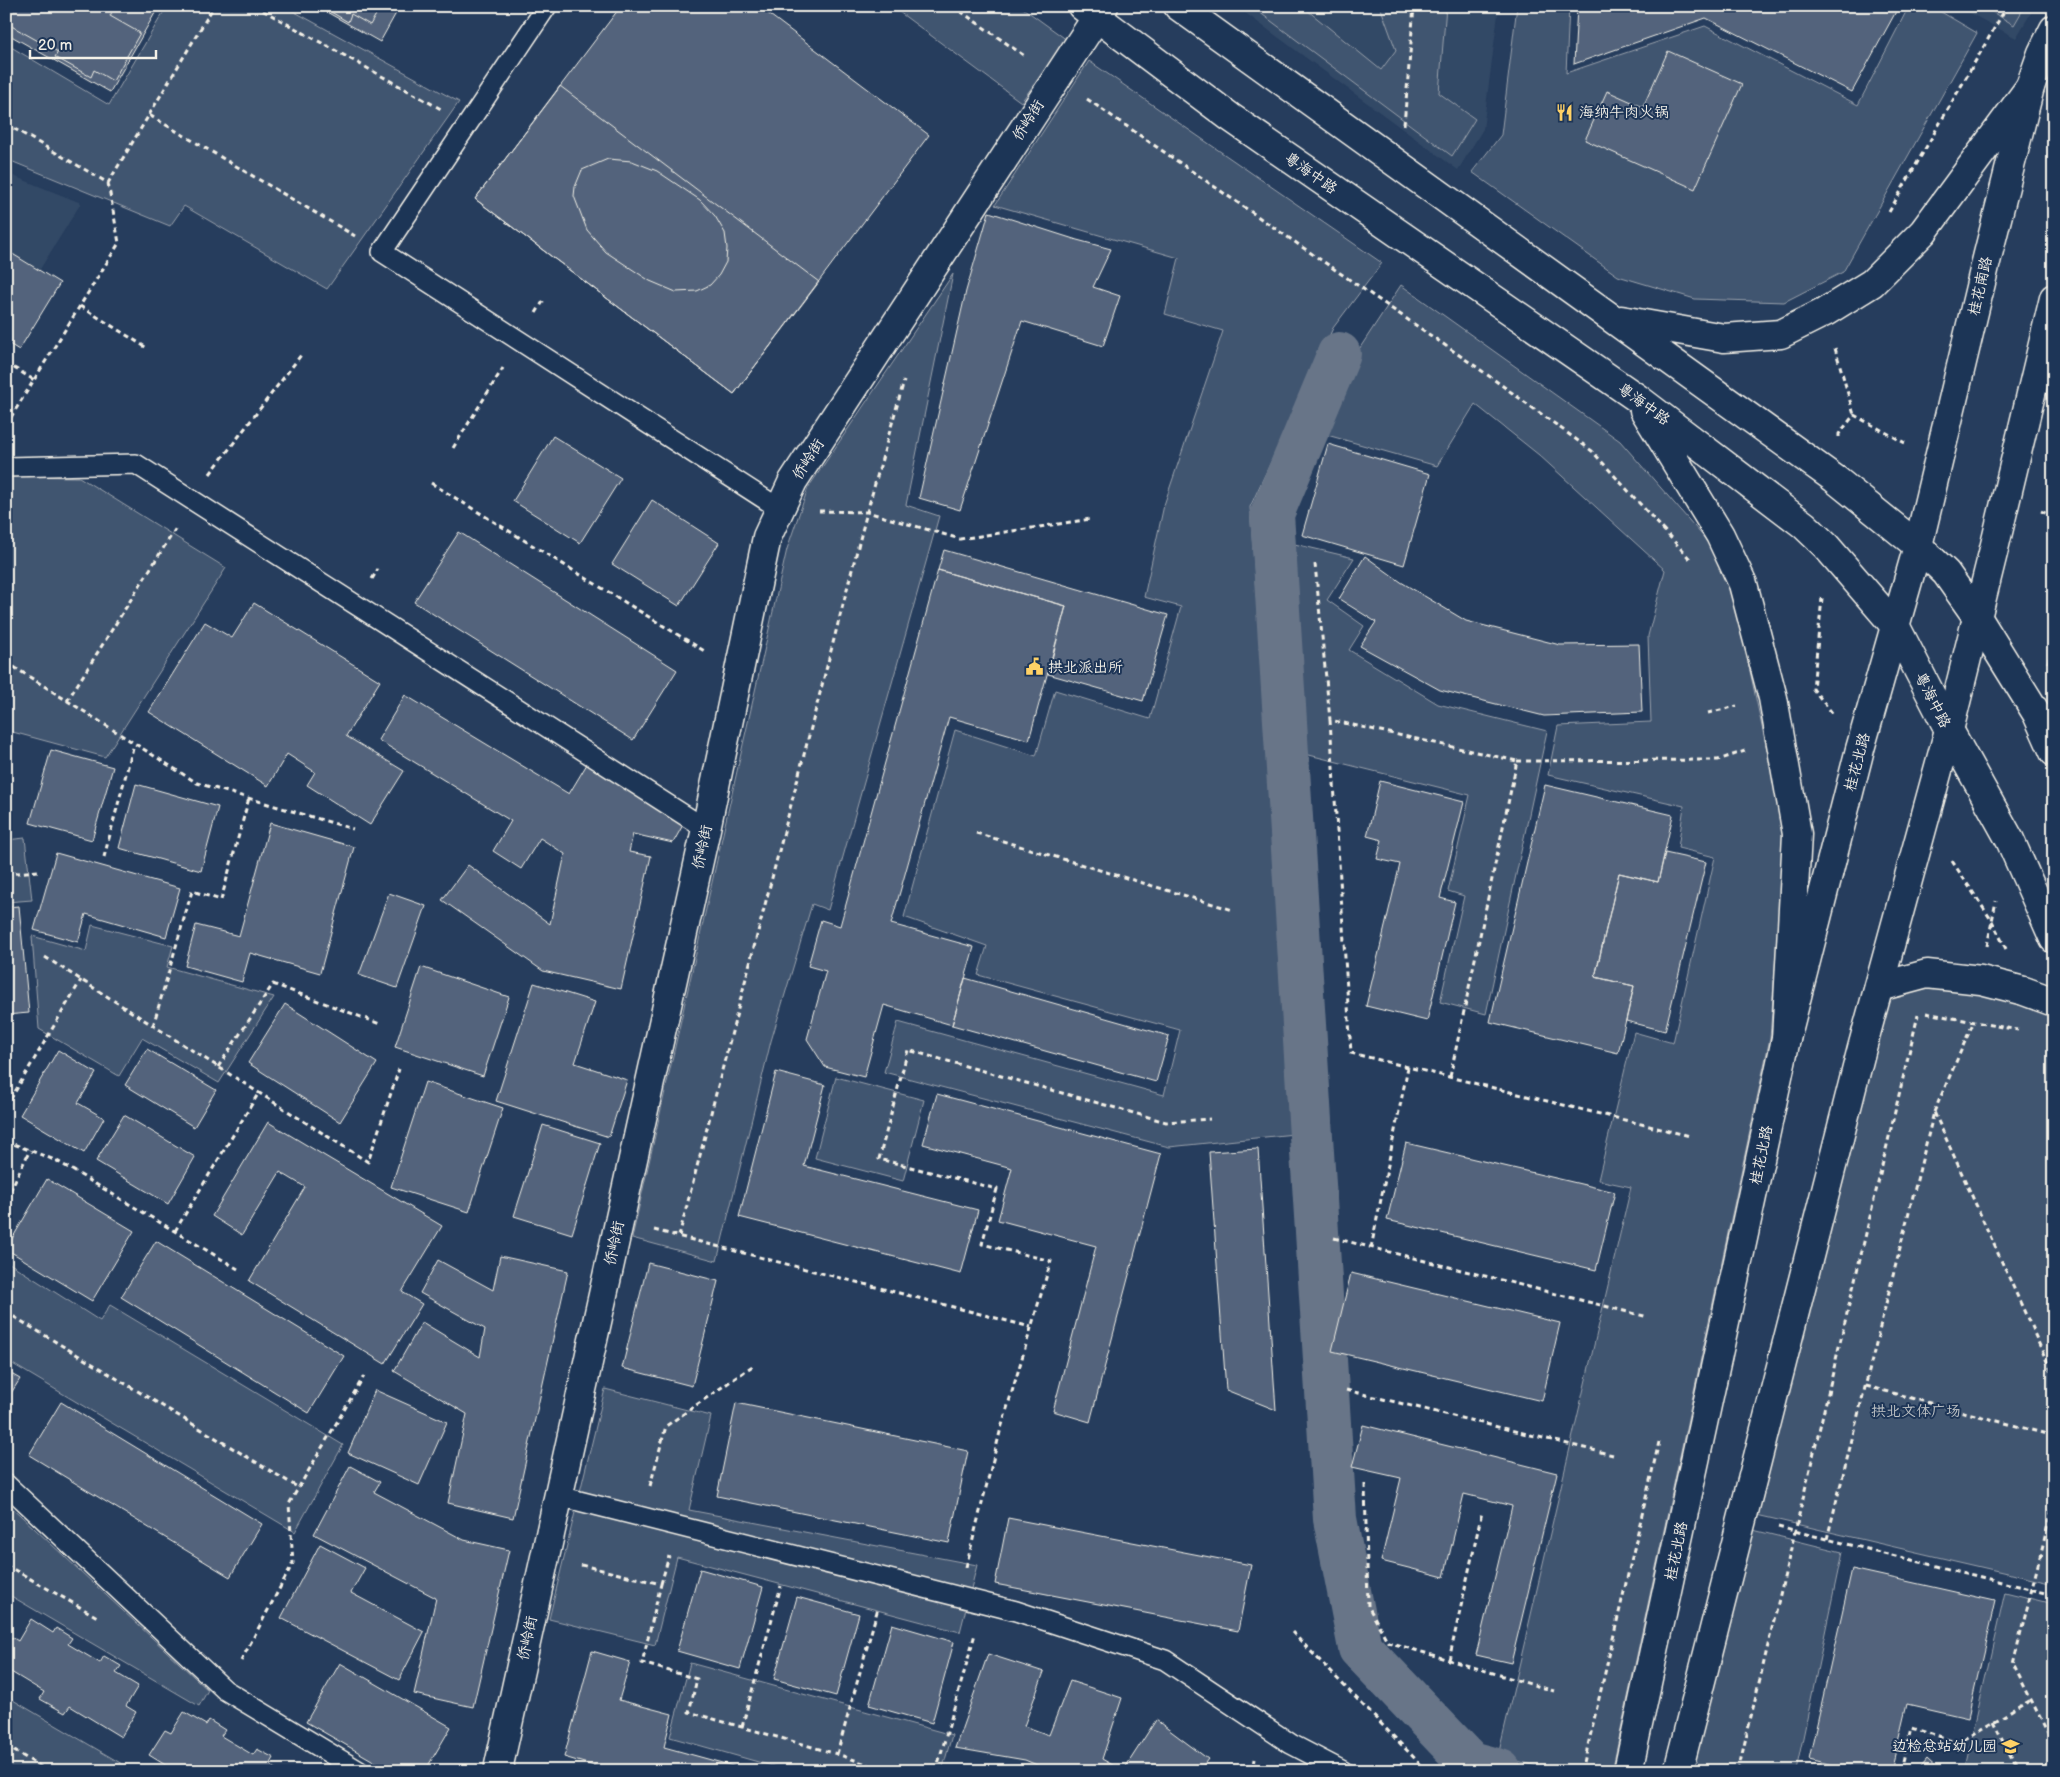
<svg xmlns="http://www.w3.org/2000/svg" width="2060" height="1777" font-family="'Balsamiq Sans','LXGW WenKai TC',sans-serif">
<rect width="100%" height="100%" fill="#263d5d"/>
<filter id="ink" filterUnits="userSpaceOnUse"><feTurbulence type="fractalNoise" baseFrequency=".02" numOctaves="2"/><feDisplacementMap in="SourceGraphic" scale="10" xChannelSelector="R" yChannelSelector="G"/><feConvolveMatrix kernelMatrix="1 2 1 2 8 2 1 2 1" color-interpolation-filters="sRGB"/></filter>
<g filter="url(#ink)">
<path fill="#334966" d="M 1236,6 L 1499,6 L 1483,129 L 1458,170 Z
M 1957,6 L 2035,6 L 2016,38 Z
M 6,173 L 81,203 L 6,324 Z"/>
<path fill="#40546f" stroke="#9aa2ac" d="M 167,6 L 284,6 L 459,102 L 327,289 L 184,206 L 170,226 L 6,159 L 6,44 L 109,105 Z
M 891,6 L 1020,6 L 1067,40 L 1021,102 Z
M 1251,6 L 1302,6 L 1381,70 L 1396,50 L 1380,6 L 1446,6 L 1439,93 L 1475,119 L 1452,156 Z
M 1517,6 L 1569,6 L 1566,73 L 1705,26 L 1858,105 L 1909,6 L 1931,6 L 1977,33 L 1843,272 L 1784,302 L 1695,299 L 1618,276 L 1472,172 L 1501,135 Z
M 1982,6 L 2025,6 L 2014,25 Z
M 1089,61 L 1382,263 L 1333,328 L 1250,507 L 1294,1134 L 1169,1147 L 884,1072 L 898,1022 L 1164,1095 L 1180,1030 L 978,975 L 987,946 L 904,917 L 955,730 L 1036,756 L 1055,690 L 1150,719 L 1181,607 L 1144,597 L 1164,505 L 1223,331 L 1165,314 L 1179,258 L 995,205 Z
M 953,274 L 906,505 L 939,516 L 828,910 L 812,904 L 771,1041 L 717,1261 L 632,1238 L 787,549 L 808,488 Z
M 1401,285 L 1620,441 L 1708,542 L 1732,588 L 1785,833 L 1770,1038 L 1612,1771 L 1556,1771 L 1498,1756 L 1631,1187 L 1598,1180 L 1634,1032 L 1673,1043 L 1715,857 L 1678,848 L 1684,806 L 1548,775 L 1558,726 L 1651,722 L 1648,636 L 1665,570 L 1539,455 L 1475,404 L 1437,466 L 1327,435 L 1350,363 Z
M 6,476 L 79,477 L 226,568 L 105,757 L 9,731 L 6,685 Z
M 1286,542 L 1354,558 L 1327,600 L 1364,626 L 1349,650 L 1438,704 L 1547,731 L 1486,1014 L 1440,1002 L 1464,896 L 1448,891 L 1470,795 L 1301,753 Z
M 25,838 L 32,900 L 6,902 L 6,840 Z
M 92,925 L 173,946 L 167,967 L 274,997 L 219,1083 L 142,1038 L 119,1076 L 39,1029 L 32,936 L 86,951 Z
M 1932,980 L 2054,1008 L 2054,1584 L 1748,1513 L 1884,990 Z
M 836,1077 L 924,1100 L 903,1181 L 815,1158 Z
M 6,1261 L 100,1321 L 110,1305 L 343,1445 L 295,1532 L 6,1360 Z
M 605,1389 L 711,1416 L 689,1510 L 977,1565 L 960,1632 L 677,1557 L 655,1645 L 549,1619 Z
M 6,1502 L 208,1690 L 199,1706 L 6,1593 Z
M 1753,1530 L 1842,1552 L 1796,1771 L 1692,1771 Z
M 2005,1592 L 2054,1604 L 2054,1771 L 1964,1771 Z
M 690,1663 L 952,1735 L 942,1771 L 790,1771 L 670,1737 Z
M 6,1696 L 134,1771 L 6,1771 Z"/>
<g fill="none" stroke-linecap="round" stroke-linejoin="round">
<path stroke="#677588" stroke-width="44" d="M 1339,354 L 1272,514 L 1335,1519 L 1360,1648 L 1470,1763 L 1500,1771"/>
</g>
<path fill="#52647b" stroke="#f4f1e8" d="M 6,6 L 113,6 L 114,7 L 110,16 L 140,33 L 113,81 L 94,70 L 91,77 L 55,57 L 58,52 L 6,23 Z
M 6,6 L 159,6 L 110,92 L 6,33 Z
M 316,6 L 400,6 L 380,42 Z
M 321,6 L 381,6 L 370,25 L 351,14 L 348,22 Z
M 621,6 L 758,6 L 929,135 L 734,394 L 475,199 Z
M 1577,6 L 1899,6 L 1852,92 L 1706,18 L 1574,64 Z
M 1668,51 L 1742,84 L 1695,189 L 1585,140 L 1607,91 L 1643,107 Z
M 560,86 L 819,282 L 734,394 L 475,199 Z
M 608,159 L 632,161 L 657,171 L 700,200 L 715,216 L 725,233 L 727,248 L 726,262 L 719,275 L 710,285 L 697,291 L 676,292 L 650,281 L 606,252 L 587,230 L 574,196 L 575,187 L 582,170 Z
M 989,212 L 1077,240 L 1111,249 L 1093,287 L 1120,296 L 1103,346 L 1022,321 L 960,510 L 919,498 L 966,291 Z
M 6,250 L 60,283 L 19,350 L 6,342 Z
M 553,436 L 621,478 L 580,543 L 513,501 Z
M 1328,444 L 1430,474 L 1404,565 L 1302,535 Z
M 652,500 L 719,543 L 679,606 L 612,564 Z
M 459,532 L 677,670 L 633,740 L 414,602 Z
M 944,550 L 1168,615 L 1143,701 L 1048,674 L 1066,606 L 938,570 Z
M 1365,556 L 1401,582 L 1466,621 L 1560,645 L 1639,644 L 1642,712 L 1544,716 L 1440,690 L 1360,646 L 1376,622 L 1339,599 Z
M 938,570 L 1066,606 L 1029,740 L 949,717 L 891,924 L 974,947 L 952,1025 L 884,1005 L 864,1077 L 825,1067 L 807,1039 L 826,971 L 808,966 L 821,920 L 840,926 Z
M 254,603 L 380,681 L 346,736 L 404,771 L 370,825 L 307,785 L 315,772 L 287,754 L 268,786 L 149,712 L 205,622 L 232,638 Z
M 405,695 L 569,794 L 587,764 L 684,823 L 673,843 L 633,834 L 629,852 L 651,856 L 621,989 L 543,971 L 442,900 L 468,865 L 550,924 L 565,854 L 540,838 L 521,869 L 493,851 L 511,821 L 378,740 Z
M 51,750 L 113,767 L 92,840 L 30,823 Z
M 6,779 L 11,834 L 6,834 Z
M 1380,781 L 1464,802 L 1440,898 L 1455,902 L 1427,1021 L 1366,1006 L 1400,864 L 1377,859 L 1382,840 L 1367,836 Z
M 136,784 L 218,807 L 201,871 L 119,848 Z
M 1545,785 L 1673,815 L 1658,882 L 1619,873 L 1595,977 L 1634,986 L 1618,1053 L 1490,1022 Z
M 270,823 L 354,847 L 320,973 L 250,953 L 242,982 L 185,966 L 196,925 L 239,936 Z
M 56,853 L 180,888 L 166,937 L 86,914 L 78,942 L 34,930 Z
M 1665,853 L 1706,862 L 1665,1031 L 1626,1021 L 1634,986 L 1595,977 L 1619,873 L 1658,882 Z
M 389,893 L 426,906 L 397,988 L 359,975 Z
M 19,906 L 29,1013 L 6,1015 L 6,907 Z
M 421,967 L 509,997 L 483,1076 L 395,1047 Z
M 965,978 L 1169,1036 L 1156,1082 L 952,1025 Z
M 534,983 L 595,1002 L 575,1063 L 627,1080 L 609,1137 L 496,1101 Z
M 285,1004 L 377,1063 L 340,1122 L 248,1063 Z
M 147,1049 L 216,1090 L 194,1127 L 125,1085 Z
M 58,1050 L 96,1073 L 78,1103 L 104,1118 L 84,1153 L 20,1115 Z
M 776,1072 L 825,1085 L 804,1166 L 978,1210 L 961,1274 L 739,1217 Z
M 425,1082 L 503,1108 L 469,1212 L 391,1187 Z
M 937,1094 L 1161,1154 L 1090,1422 L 1053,1411 L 1096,1246 L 998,1220 L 1012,1168 L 923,1144 Z
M 124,1115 L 195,1157 L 168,1204 L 96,1161 Z
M 268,1122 L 442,1226 L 402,1292 L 422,1304 L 385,1364 L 249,1281 L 305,1187 L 280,1172 L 242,1235 L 212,1216 Z
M 543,1125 L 600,1143 L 572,1234 L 514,1216 Z
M 1406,1143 L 1615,1192 L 1596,1270 L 1387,1220 Z
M 1258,1149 L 1276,1410 L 1226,1390 L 1209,1152 Z
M 47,1179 L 134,1231 L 92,1301 L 6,1249 Z
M 156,1241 L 344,1356 L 309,1413 L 121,1297 Z
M 500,1256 L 568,1271 L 513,1518 L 448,1503 L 467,1414 L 394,1371 L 422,1322 L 480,1357 L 485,1329 L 420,1293 L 438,1260 L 493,1290 Z
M 648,1263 L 718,1281 L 692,1386 L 622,1368 Z
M 1351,1273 L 1560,1323 L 1542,1401 L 1332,1351 Z
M 6,1371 L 20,1379 L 6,1401 Z
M 375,1390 L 447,1422 L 419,1485 L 348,1453 Z
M 61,1402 L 262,1524 L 230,1577 L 29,1455 Z
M 736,1403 L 968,1451 L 949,1543 L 717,1496 Z
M 1363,1425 L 1557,1473 L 1511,1663 L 1476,1655 L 1512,1506 L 1464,1494 L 1444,1577 L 1381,1561 L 1401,1478 L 1352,1467 Z
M 350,1466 L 380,1482 L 374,1492 L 464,1540 L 509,1550 L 473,1707 L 414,1694 L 436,1598 L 314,1534 Z
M 1008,1518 L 1251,1565 L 1238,1631 L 995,1584 Z
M 320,1544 L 365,1568 L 351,1593 L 424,1632 L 399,1680 L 281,1618 Z
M 700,1569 L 763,1587 L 740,1669 L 677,1651 Z
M 1852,1569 L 1995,1601 L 1968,1718 L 1907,1704 L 1891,1771 L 1859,1771 L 1809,1759 Z
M 797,1597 L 859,1614 L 836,1696 L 774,1679 Z
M 31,1619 L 53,1633 L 56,1628 L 72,1638 L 68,1644 L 100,1663 L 104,1656 L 121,1666 L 116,1673 L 138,1686 L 126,1706 L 136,1712 L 121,1737 L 70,1706 L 65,1713 L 40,1699 L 44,1692 L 6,1669 L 6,1646 L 12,1637 L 18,1641 Z
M 892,1624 L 954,1642 L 932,1723 L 869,1705 Z
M 592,1651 L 630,1662 L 619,1700 L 672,1714 L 664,1747 L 751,1771 L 600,1771 L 601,1768 L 564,1757 Z
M 988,1654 L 1044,1672 L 1024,1726 L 1049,1735 L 1070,1681 L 1122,1698 L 1102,1759 L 1123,1771 L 1156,1720 L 1208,1759 L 1199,1771 L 1051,1771 L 1025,1760 L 955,1748 Z
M 340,1663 L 451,1727 L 425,1771 L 391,1771 L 306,1722 Z
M 184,1712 L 206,1725 L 209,1720 L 225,1730 L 221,1736 L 253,1755 L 257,1749 L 274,1758 L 270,1765 L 278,1771 L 175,1771 L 149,1755 L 165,1730 L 171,1733 Z
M 1926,1758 L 1940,1771 L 1915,1771 Z"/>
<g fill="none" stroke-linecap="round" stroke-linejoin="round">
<defs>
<path id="service" d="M 547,6 L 382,252 L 780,509
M 6,467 L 136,464 L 706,829
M 6,1484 L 225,1690 L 359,1771
M 559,1496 L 1016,1611 L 1165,1660 L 1291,1744 L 1343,1771"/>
<path id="minor" d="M 501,1771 L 499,1765 L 706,829 L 767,537 L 793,481 L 1104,6"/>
<path id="secondary" d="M 1628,1771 L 1786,1039 L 1860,749 L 1918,546 L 1985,266 L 2030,87 L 2042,53 L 2054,29
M 1678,1771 L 1862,1048 L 1949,730 L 1993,553 L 2054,298"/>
<path id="trunk" d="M 1082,6 L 1230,117 L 1637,398 L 1804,525 L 1826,546 L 1896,627 L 1949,730 L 2010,840 L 2054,939
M 1178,6 L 1835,479 L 1918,546 L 1946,573 L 1977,617 L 2037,714 L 2054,752
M 1621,320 L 1724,338 L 1781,334 L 1825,312 L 1872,283 L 1923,232 L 2030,87
M 1644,410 L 1720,535 L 1743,584 L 1773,698 L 1797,834 L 1786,1039
M 1879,987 L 1927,974 L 1981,980 L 2024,991 L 2054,1002"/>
</defs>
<use href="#service" stroke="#f4f1e8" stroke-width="22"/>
<use href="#minor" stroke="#f4f1e8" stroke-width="31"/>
<use href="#secondary" stroke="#f4f1e8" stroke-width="31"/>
<use href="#trunk" stroke="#f4f1e8" stroke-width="31"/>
<path stroke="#f4f1e8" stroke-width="3" stroke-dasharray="5 4" stroke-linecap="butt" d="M 255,6 L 441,109
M 953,6 L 1026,57
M 1087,99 L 1478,368 L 1592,451 L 1690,559
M 149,115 L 214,6
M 6,124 L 108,183 L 149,115 L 355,236
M 1404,125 L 1414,6
M 6,137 L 12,127
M 1889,212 L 2007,6
M 80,306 L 147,348
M 536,313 L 544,300
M 1835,348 L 1854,415
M 6,363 L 34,380
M 6,425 L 119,243 L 108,183
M 1839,437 L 1839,434 L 1854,415 L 1905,443
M 453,448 L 503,368
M 210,474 L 301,355
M 431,483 L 706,652
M 819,511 L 867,512 L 960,539 L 1091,519
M 2041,511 L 2054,517
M 1315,564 L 1330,720 L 1517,761 L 1450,1077
M 372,579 L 378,569
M 1822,598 L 1813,689 L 1833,714
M 6,662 L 197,783 L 353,829
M 2048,663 L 2054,639
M 67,701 L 176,528
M 1708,713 L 1737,706
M 1330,720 L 1351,1053 L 1408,1067
M 1517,761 L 1718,760 L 1745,751
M 976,833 L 1233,910
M 104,857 L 134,744
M 1952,861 L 1992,921 L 2006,949
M 6,874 L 38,871
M 1987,946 L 1996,901
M 45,957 L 368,1162 L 399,1069
M 1926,1013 L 2018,1030
M 153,1026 L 192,891 L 221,900 L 249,798
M 218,1067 L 273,984 L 380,1024
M 6,1107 L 81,980
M 1934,1112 L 1974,1021
M 6,1141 L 57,1161 L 238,1269
M 6,1199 L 30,1150
M 654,1230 L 1031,1327
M 175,1231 L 258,1094
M 679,1236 L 867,512 L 904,381
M 1334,1238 L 1648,1317
M 1371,1248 L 1408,1067 L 1690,1136
M 6,1312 L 299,1488
M 1866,1386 L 2054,1436
M 1346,1390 L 1613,1455
M 1365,1484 L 1368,1606 L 1388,1642 L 1554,1691
M 650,1486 L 666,1426 L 754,1365
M 2054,1501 L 2013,1664 L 2054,1745
M 1778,1527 L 2054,1595
M 1827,1539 L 1934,1112 L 2054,1377
M 6,1565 L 99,1618
M 581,1565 L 661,1584 L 642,1663 L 697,1679 L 689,1712 L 837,1754 L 887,1771
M 966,1567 L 1000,1432 L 1051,1261 L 982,1244 L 997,1189 L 879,1159 L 908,1050 L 1166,1122 L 1210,1119
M 661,1584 L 669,1556
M 1292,1632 L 1427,1771
M 1449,1660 L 1482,1512
M 241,1661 L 293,1563 L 289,1504 L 364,1376
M 1993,1722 L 2018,1771
M 742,1727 L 781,1586
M 6,1746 L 48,1771
M 837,1754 L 878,1608
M 936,1771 L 975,1634
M 1253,1771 L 1255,1759
M 1582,1771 L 1659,1442
M 1738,1771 L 1918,1015
M 1901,1771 L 1911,1728 L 1959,1742 L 2031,1700"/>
<use href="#service" stroke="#1d3557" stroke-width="19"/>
<use href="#minor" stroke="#1d3557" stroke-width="28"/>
<use href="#secondary" stroke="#1d3557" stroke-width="28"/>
<use href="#trunk" stroke="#1d3557" stroke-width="28"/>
</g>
</g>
<defs>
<symbol id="restaurant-bare" viewBox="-9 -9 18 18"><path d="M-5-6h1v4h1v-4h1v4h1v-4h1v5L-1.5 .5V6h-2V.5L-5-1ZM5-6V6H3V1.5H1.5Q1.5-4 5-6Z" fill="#ffd166" stroke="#1d3557" stroke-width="2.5" paint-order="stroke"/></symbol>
<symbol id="civic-bare" viewBox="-9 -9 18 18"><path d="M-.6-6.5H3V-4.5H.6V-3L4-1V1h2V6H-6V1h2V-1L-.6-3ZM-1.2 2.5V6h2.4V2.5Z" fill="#ffd166" stroke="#1d3557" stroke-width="2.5" paint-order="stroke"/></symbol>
<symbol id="school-bare" viewBox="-9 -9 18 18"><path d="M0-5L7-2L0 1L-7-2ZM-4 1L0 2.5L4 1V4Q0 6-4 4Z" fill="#ffd166" stroke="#1d3557" stroke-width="2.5" paint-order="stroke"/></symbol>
</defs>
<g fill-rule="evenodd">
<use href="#restaurant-bare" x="1552" y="100" width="25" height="25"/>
<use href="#civic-bare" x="1022" y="654" width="25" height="25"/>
<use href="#school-bare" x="1998" y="1734" width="25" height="25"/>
</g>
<g text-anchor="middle" stroke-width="4" stroke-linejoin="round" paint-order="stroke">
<g font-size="15" fill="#f4f1e8" stroke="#1d3557" text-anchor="start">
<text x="1579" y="117">海纳牛肉火锅</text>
<text x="1048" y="672">拱北派出所</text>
<text x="1997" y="1751" text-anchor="end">边检总站幼儿园</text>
</g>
<g font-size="15" fill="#f4f1e8" stroke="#1d3557">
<text transform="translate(1028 120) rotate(-57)" y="5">侨岭街</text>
<text transform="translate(1311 173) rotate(35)" y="5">粤海中路</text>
<text transform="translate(1980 286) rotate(-77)" y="5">桂花南路</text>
<text transform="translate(1644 404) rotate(36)" y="5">粤海中路</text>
<text transform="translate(808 459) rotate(-57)" y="5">侨岭街</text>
<text transform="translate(1933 700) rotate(63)" y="5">粤海中路</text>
<text transform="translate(1857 762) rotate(-75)" y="5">桂花北路</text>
<text transform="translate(702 847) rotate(-78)" y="5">侨岭街</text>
<text transform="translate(1761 1155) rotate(-78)" y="5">桂花北路</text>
<text transform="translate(614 1243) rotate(-78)" y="5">侨岭街</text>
<text transform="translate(1676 1551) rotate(-78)" y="5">桂花北路</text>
<text transform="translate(527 1638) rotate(-78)" y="5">侨岭街</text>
</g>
<g font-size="15" fill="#bec2c4" stroke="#1d3557">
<text x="1916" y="1416">拱北文体广场</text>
</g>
</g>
<rect width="2060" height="1777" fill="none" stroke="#1d3557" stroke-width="25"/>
<rect x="12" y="12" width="2035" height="1752" fill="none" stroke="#f4f1e8" stroke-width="2" filter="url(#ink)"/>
<path d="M30 50v8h126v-8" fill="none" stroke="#f4f1e8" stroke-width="2.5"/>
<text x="38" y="50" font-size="15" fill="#f4f1e8" stroke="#1d3557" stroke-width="4" paint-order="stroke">20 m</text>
</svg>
